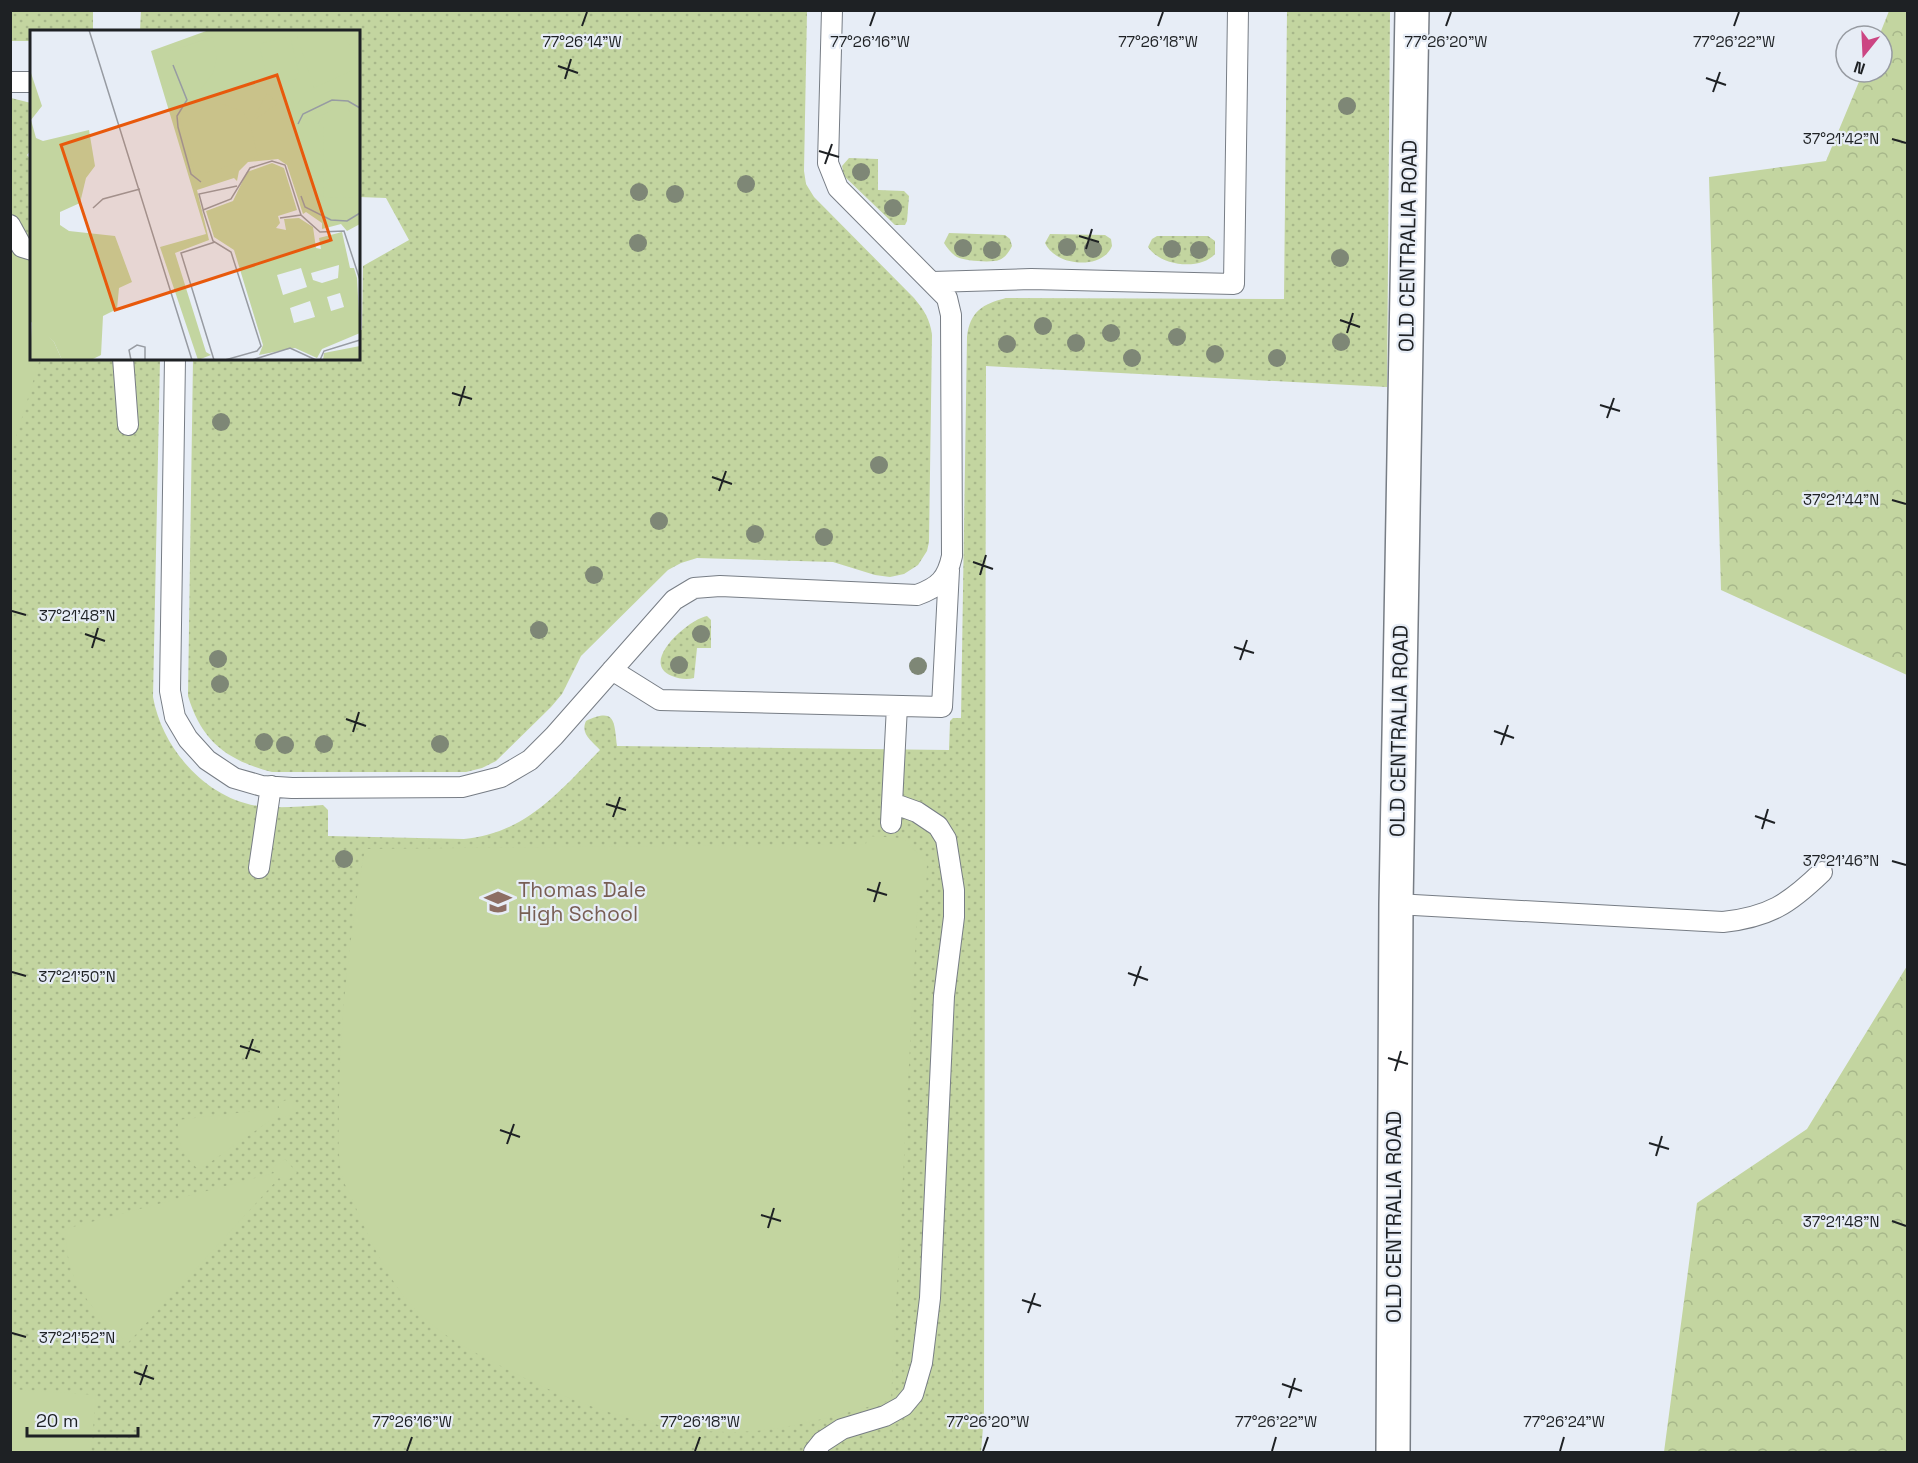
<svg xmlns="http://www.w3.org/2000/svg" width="1918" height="1463" font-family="'Space Grotesk',sans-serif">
<defs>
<pattern id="grass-dots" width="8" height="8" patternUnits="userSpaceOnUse" patternTransform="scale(1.5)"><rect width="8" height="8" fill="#c3d5a0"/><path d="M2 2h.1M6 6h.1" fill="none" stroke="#a7b78a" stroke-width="1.8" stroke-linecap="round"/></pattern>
<pattern id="forest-crowns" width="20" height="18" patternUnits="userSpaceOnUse" patternTransform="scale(1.5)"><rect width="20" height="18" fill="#c3d5a0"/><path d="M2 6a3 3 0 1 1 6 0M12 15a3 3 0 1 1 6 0" fill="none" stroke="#a7b78a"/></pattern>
</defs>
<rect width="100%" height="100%" fill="#e7edf6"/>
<path fill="url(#grass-dots)" d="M 11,10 L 93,11 L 93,31 L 32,32 L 31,41 L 11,41 Z
M 141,10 L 807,11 L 804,171 L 806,184 L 814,197 L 914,298 C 924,310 930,319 932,335 L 929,542 L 927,551 L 918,565 L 904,574 L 890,577 L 875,575 L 833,562 L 697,558 L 681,563 L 668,570 L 581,656 L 562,694 L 551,707 L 496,761 L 482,768 L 466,772 L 272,772 C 227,760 202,742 188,696 L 193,359 L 358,358 L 359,330 L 362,330 L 363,266 L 409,240 L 386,198 L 359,197 L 358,32 L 140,31 Z
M 1287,11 L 1390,11 L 1387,387 L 986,366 L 984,1415 L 981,1452 L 11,1452 L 11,98 L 31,103 L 31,150 L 27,155 L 32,161 L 32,358 L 160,359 L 153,697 C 162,748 205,798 258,806 C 280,809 302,806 323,805 L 328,810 L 328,836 L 464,839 C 526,833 559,792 600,750 C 592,741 580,734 586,721 C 616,707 614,722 617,746 L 949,750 L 950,721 L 953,718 L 961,718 L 967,337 C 970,311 983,304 1006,298 L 1284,299 Z
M 849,158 L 878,159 L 878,190 L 904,191 L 909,196 L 907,221 L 905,225 L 895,225 L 844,176 L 842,166 Z
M 949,233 L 1005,235 L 1010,239 L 1012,246 C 1009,252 1005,258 999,260 C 992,263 964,261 957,257 C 952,254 947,248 944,243 Z
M 1050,234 L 1105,235 L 1111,239 L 1112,246 C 1102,271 1055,266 1045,243 Z
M 1157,236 L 1208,236 L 1215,241 L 1215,254 C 1200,271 1160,266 1148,247 L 1152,239 Z
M 707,616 L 711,620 L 711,648 L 697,648 L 694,678 C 687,680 679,679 672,676 C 638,663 689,619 707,616 Z"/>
<path fill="url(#forest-crowns)" d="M 1889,11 L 1908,11 L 1907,675 L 1721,590 L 1709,177 L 1826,161 L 1863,72 L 1882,72 L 1882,36 L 1879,36 Z
M 1907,966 L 1907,1452 L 1664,1452 L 1697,1203 L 1807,1129 Z"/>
<path fill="#c3d5a0" d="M 10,244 L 14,255 L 31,261 L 32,358 L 40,359 L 11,453 Z
M 867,836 L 903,838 L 927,863 L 926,895 L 918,896 L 891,1400 C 842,1415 778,1433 726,1432 C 645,1431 569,1402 499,1365 C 477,1354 454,1342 435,1327 C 396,1298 375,1251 356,1208 C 352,1198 345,1187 342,1176 C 337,1156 339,1123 339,1102 C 340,1018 350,932 365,849 L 866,844 Z
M 292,1098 L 298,1111 L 285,1117 L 281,1113 L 199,1170 C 182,1154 177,1143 178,1120 L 279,1108 L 278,1103 Z
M 285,1159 L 297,1173 L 284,1183 L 279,1178 L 128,1343 C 104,1321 77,1295 69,1262 C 67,1252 66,1240 65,1229 L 274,1173 L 271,1169 Z
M 10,1389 L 96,1395 L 91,1452 L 11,1452 Z"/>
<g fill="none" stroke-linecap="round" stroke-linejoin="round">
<defs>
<path id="service" d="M 10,82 L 32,82
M 10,225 L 22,247 L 32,250
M 932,282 L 1031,279 L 1234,284 L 1238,10
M 123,358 L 128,425
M 175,358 L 170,691 L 175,717 L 188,739 L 207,760 L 234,778 L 262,786 L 292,788 L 462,787 L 501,777 L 530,760 L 554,736 L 674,600 L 694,588 L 720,586 L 917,595 C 939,587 947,579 952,556 L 951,315 L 947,298 L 838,188 L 828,163 L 832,10
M 612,670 L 660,700 L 942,707 L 949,570
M 891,823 L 897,706
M 259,868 L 271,786
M 1396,904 L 1723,922 C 1769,917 1789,904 1822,872
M 814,1452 L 822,1442 L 842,1429 L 885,1416 L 903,1406 L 913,1394 L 922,1363 L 930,1298 L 944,996 L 954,917 L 954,890 L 946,839 L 938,826 L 917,812 L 892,803"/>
<path id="tertiary" d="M 1393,1452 L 1396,904 L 1412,10"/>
</defs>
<use href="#service" stroke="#777d85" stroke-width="22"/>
<use href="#tertiary" stroke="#777d85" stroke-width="36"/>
<use href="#service" stroke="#fff" stroke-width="20"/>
<use href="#tertiary" stroke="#fff" stroke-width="33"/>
</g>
<g fill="#7e8776">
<circle cx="1347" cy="106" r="9"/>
<circle cx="861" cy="172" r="9"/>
<circle cx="746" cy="184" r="9"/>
<circle cx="639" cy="192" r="9"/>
<circle cx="675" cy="194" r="9"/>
<circle cx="893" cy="208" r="9"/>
<circle cx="638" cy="243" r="9"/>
<circle cx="1067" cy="247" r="9"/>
<circle cx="963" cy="248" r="9"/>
<circle cx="1093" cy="249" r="9"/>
<circle cx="1172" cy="249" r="9"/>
<circle cx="992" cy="250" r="9"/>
<circle cx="1199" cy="250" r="9"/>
<circle cx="1340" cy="258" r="9"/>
<circle cx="1043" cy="326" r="9"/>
<circle cx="1111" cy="333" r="9"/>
<circle cx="1177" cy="337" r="9"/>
<circle cx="1341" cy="342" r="9"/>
<circle cx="1076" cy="343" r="9"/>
<circle cx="1007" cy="344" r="9"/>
<circle cx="1215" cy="354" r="9"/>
<circle cx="1132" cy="358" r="9"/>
<circle cx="1277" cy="358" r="9"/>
<circle cx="221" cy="422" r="9"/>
<circle cx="879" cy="465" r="9"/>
<circle cx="659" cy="521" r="9"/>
<circle cx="755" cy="534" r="9"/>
<circle cx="824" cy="537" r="9"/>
<circle cx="594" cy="575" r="9"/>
<circle cx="539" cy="630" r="9"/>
<circle cx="701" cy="634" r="9"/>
<circle cx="218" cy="659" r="9"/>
<circle cx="679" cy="665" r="9"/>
<circle cx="918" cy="666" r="9"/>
<circle cx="220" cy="684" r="9"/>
<circle cx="264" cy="742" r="9"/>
<circle cx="324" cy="744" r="9"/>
<circle cx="440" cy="744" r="9"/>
<circle cx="285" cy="745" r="9"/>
<circle cx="344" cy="859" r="9"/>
</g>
<path fill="none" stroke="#1e2124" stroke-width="2" d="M 582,26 L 587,12M 870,26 L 875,12M 1158,26 L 1163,12M 1446,26 L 1451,12M 1734,26 L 1739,12M 558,66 L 578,73M 1706,78 L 1726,85M 565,79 L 571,59M 1713,92 L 1720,72M 1892,139 L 1906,143M 819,151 L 839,157M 825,164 L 832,144M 1079,236 L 1099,242M 1086,249 L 1092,229M 1340,320 L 1360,327M 1347,333 L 1353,313M 452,393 L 472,399M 1600,405 L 1620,411M 459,406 L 465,386M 1607,418 L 1614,398M 712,477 L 732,484M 719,491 L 726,471M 1892,500 L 1906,504M 973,562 L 993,569M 980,575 L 986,555M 12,611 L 26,615M 85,634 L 105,641M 1234,647 L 1254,653M 92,648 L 98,628M 1240,660 L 1247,640M 346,719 L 366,726M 1494,731 L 1514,738M 353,732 L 359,712M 1501,745 L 1508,725M 606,804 L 626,810M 1755,816 L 1775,823M 613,817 L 620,797M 1762,829 L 1768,809M 1892,861 L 1906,865M 867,889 L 887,895M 874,902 L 880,882M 12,972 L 26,976M 1128,973 L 1148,980M 1134,986 L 1141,966M 240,1046 L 260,1052M 1388,1058 L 1408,1064M 246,1059 L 253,1039M 1395,1071 L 1401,1051M 500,1130 L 520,1137M 1649,1143 L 1669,1149M 507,1144 L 514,1124M 1656,1156 L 1662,1136M 761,1215 L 781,1221M 1892,1221 L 1906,1226M 768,1228 L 774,1208M 1022,1300 L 1041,1306M 1028,1313 L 1035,1293M 12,1333 L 26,1337M 134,1372 L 154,1379M 1282,1384 L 1302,1391M 140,1385 L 147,1365M 1289,1398 L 1295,1378M 407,1451 L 412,1437M 695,1451 L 700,1437M 983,1451 L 988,1437M 1272,1451 L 1276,1437M 1560,1451 L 1564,1437"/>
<defs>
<symbol id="school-bare" viewBox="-9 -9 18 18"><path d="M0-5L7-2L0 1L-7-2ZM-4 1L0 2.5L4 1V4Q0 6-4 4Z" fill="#8d6e63" stroke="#e7edf6" stroke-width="2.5" paint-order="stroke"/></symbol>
</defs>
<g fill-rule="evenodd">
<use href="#school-bare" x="479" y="883" width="38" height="38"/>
</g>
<g text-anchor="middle" stroke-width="4.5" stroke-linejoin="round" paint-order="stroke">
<g font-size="21" fill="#1e2124" stroke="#e7edf6">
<text transform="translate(1408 246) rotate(-89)" y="7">OLD CENTRALIA ROAD</text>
<text transform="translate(1399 731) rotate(-89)" y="7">OLD CENTRALIA ROAD</text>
<text transform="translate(1394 1217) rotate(-90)" y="7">OLD CENTRALIA ROAD</text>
</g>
<g font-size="21" fill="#785e54" stroke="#e7edf6" text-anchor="start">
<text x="518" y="897">Thomas Dale<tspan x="518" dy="24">High School</tspan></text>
</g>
</g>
<g transform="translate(30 30)">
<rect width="330" height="330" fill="#e7edf6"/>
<path d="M 179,0 L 330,0 L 330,194 L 317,201 L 311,194 L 292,199 L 292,193 L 276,182 L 273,184 L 257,135 L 248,129 L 218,132 L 209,141 L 207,151 L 204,148 L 167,160 L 179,210 L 145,223 L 176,322 L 181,325 L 168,330 L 130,217 L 176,204 L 121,21 ZM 242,133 L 254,138 L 267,180 L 248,186 L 250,193 L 246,198 L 256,200 L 254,189 L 269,188 L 283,197 L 286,218 L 291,219 L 289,208 L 312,202 L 320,238 L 324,238 L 327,248 L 330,303 L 292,319 L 287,328 L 265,318 L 229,325 L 233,315 L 204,220 L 184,207 L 176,181 L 203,171 L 217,142 ZM 309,235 L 308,248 L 292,253 L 283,250 L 281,243 ZM 271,238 L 277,257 L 253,265 L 247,245 ZM 310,263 L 314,277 L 301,281 L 297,267 ZM 280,271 L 285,287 L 264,293 L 260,278 ZM 2,290 L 24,312 L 32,330 L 0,330 ZM 330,316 L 330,330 L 293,330 L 294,323 Z" fill="#c3d5a0" fill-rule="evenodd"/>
<path d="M 0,40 L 12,76 L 1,90 L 6,108 L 13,111 L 59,100 L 65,136 L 56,148 L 50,173 L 30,182 L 30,195 L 39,201 L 85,206 L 102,252 L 89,258 L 87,279 L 73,286 L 71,325 L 61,330 L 32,330 L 24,312 L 0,291 Z" fill="#c3d5a0"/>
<path d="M 292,1 L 312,7 L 322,16 L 328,38 L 284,58 L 267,6 ZM 260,6 L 270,48 L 239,56 L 229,14 ZM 183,7 L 187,27 L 183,43 L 171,59 L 158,66 L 138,25 L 140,21 ZM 237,63 L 248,73 L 226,89 L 224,88 ZM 316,71 L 330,80 L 330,95 L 317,78 L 304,78 L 293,85 L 289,98 L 289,163 L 295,178 L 311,184 L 322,180 L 330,168 L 330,181 L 320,188 L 302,189 L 283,181 L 283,80 L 299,72 ZM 173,73 L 190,73 L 212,81 L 219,90 L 228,127 L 165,146 L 149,84 ZM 293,96 L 326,96 L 327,167 L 294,168 ZM 3,318 L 23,324 L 28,330 L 0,330 Z" fill="#c3d5a0"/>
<path fill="none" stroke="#979ba2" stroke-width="1.5" d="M 59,0 L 162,330M 143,35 L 157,70 L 147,86 L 148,97 L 161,144 L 171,152M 268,94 L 273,84 L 302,70 L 318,71 L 330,78M 271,166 L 275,177 L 301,190 L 317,191 L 330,183M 63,178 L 73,169 L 110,159M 173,179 L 169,164 L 207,156M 250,188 L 271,185M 101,330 L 99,320 L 107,315 L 115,317 L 115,330M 184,330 L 151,223 L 185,212M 195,330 L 227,321 L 231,316 L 201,222 L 183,211 L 173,180 L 201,169 L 220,138 L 242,131 L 255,135 L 271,185 L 290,202 L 314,201 L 330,250M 222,330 L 260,318 L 286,330M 290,330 L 294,321 L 330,310"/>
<path fill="#e8590c" fill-opacity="0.15" stroke="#e8590c" stroke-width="3" d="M 247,45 L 301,210 L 85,280 L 31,115 Z"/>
<rect width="330" height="330" fill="none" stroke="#1e2124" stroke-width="3"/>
</g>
<g font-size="15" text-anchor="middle" fill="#1e2124" stroke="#e7edf6" stroke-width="4.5" stroke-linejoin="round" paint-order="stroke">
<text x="582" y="47">77°26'14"W</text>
<text x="870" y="47">77°26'16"W</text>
<text x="1158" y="47">77°26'18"W</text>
<text x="1446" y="47">77°26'20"W</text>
<text x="1734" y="47">77°26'22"W</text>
<text x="1841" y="144">37°21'42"N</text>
<text x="1841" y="505">37°21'44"N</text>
<text x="77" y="621">37°21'48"N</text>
<text x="1841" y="866">37°21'46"N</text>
<text x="77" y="982">37°21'50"N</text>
<text x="1841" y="1227">37°21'48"N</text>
<text x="77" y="1343">37°21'52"N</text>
<text x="412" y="1427">77°26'16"W</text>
<text x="700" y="1427">77°26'18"W</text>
<text x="988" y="1427">77°26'20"W</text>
<text x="1276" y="1427">77°26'22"W</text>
<text x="1564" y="1427">77°26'24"W</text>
</g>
<rect width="1918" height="1463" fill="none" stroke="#1e2124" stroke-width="24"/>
<g transform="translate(1864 54) rotate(198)"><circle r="28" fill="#e7edf6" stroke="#979ba2" stroke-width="1.5"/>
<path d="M0-4.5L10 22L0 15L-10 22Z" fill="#cc4583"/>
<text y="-9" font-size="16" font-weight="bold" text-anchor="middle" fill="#1e2124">N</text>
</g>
<path d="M27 1427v9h111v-9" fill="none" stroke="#1e2124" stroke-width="3"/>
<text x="36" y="1427" font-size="18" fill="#1e2124" stroke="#e7edf6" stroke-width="4.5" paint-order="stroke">20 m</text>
</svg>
